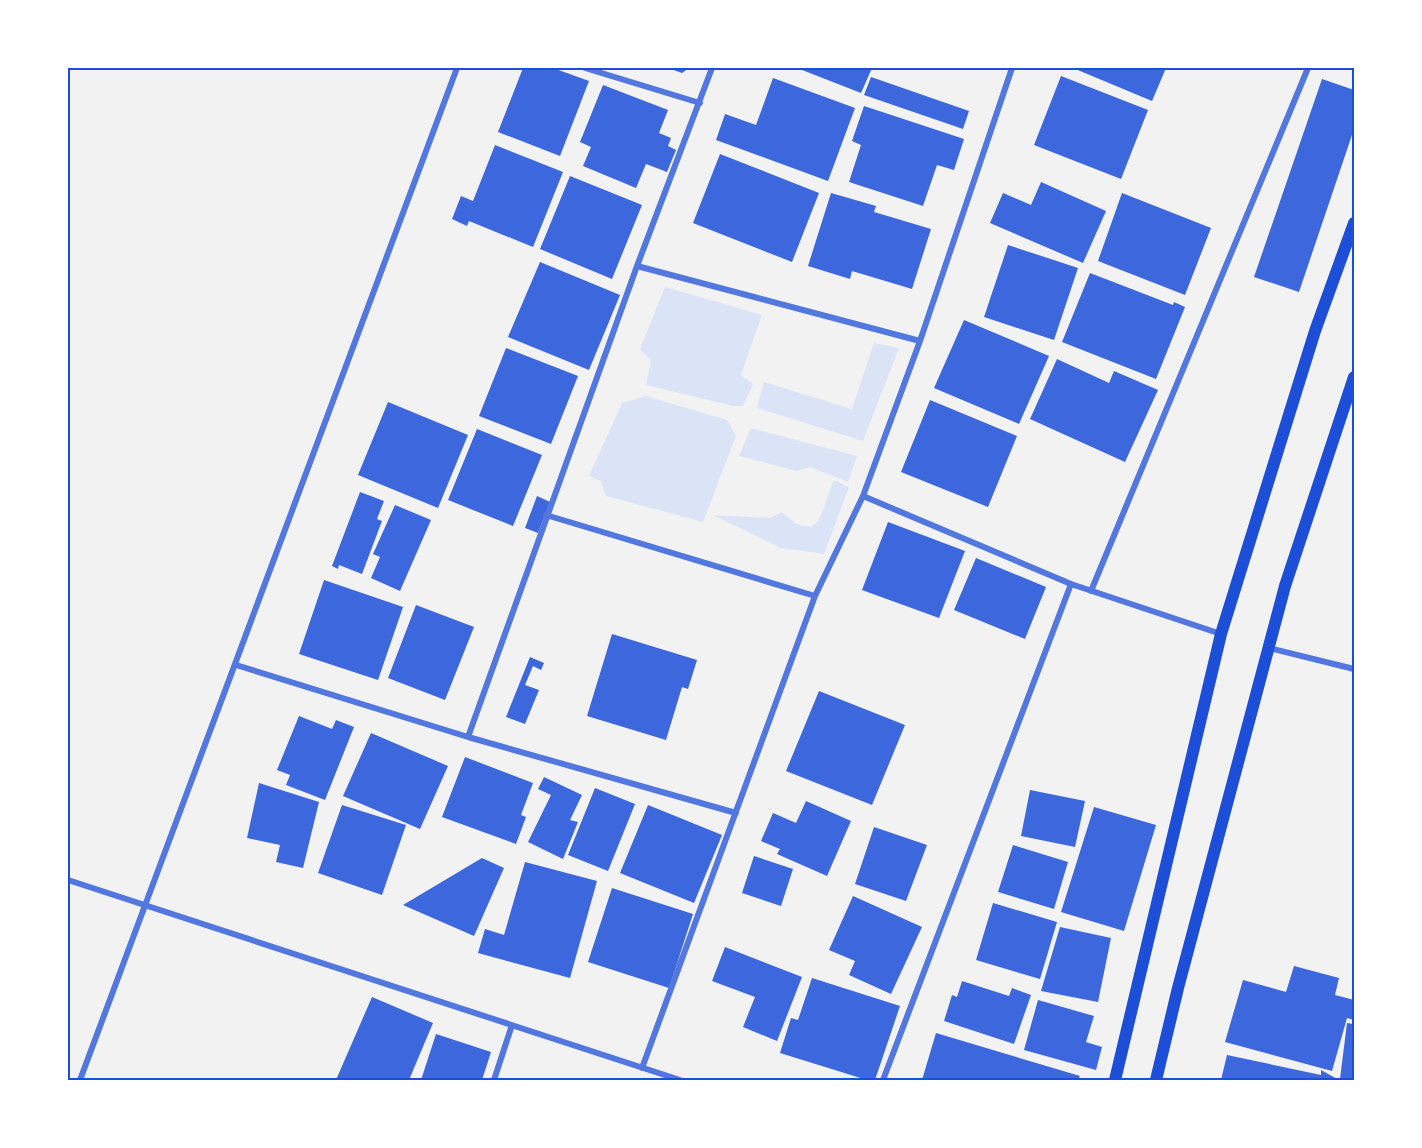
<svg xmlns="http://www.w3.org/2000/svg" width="1422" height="1148" font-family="'IBM Plex Serif',serif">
<rect width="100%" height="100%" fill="#f2f2f2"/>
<path fill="#dbe4f7" d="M 665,287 L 762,315 L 741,375 L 753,384 L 743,406 L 733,406 L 646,385 L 651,361 L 640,349 Z
M 874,343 L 899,348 L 863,441 L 757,408 L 764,382 L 852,409 Z
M 646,396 L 727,420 L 736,436 L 703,522 L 606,496 L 601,481 L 589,476 L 622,403 Z
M 751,428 L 857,456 L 848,482 L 810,467 L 797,471 L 739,456 Z
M 834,480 L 849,487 L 824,554 L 781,548 L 713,515 L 770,518 L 782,512 L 796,524 L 811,527 L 819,520 Z"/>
<path fill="#3d67dc" d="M 523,68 L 553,68 L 589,81 L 560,156 L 498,132 Z
M 668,68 L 689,68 L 682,73 Z
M 797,68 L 872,68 L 861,93 Z
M 1073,68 L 1166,68 L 1152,101 Z
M 1061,76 L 1148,110 L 1121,179 L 1034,145 Z
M 871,77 L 969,111 L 963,129 L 864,95 Z
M 773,78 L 855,108 L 828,181 L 716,140 L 725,114 L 756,125 Z
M 1322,79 L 1354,90 L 1354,129 L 1299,292 L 1254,277 Z
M 603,85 L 668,110 L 659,133 L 671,138 L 668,146 L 676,150 L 667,172 L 646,164 L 636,188 L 583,166 L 591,147 L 580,142 Z
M 864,106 L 964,139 L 954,170 L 937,165 L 923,206 L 849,182 L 861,145 L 852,141 Z
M 495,145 L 563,172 L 533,247 L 469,221 L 467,226 L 452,219 L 461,196 L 473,201 Z
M 720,154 L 819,193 L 792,262 L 693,223 Z
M 570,176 L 642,205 L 612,279 L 540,249 Z
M 1041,182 L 1106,211 L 1083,263 L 990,223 L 1003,193 L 1031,205 Z
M 831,193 L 876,206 L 874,212 L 931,229 L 912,289 L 852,271 L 850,279 L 808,266 Z
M 1122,193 L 1211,228 L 1185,295 L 1098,261 Z
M 1008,245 L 1078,268 L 1054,340 L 984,317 Z
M 540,262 L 620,295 L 589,370 L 508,337 Z
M 1090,273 L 1173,305 L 1174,302 L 1185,307 L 1156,379 L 1062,342 Z
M 964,320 L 1049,356 L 1019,424 L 934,388 Z
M 506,348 L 578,376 L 551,444 L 479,416 Z
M 1057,359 L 1109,383 L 1114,371 L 1158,390 L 1125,462 L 1030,419 Z
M 930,400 L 1017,436 L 988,507 L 901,472 Z
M 388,402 L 468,435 L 438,508 L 358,475 Z
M 477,429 L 542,455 L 513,526 L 448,500 Z
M 360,492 L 384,501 L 377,519 L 382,521 L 362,574 L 339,565 L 338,569 L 332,566 Z
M 537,496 L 550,502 L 538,533 L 525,528 Z
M 395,505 L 431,520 L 400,591 L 371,578 L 380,557 L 373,554 Z
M 888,522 L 965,551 L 939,618 L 862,590 Z
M 976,558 L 1046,587 L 1025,639 L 954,610 Z
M 324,580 L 403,607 L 378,680 L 299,654 Z
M 416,605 L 474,627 L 445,700 L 388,678 Z
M 612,634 L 697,660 L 688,689 L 682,687 L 666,740 L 587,716 Z
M 530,657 L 544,663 L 541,670 L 533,666 L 525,685 L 539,690 L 525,724 L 506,717 Z
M 819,691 L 905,725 L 872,805 L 786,771 Z
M 299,716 L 332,729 L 336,720 L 354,727 L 325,800 L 286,785 L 290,775 L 277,770 Z
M 371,733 L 448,766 L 420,829 L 343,796 Z
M 465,757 L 533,783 L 521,815 L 526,817 L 516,844 L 442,817 Z
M 544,777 L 582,795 L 570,820 L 578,822 L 563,859 L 528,842 L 551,795 L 538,789 Z
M 259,783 L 319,802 L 303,868 L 276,862 L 280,845 L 247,838 Z
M 595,788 L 635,804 L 608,871 L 568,855 Z
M 1030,790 L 1085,801 L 1075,847 L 1021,836 Z
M 806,801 L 851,821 L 827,876 L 777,854 L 780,849 L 761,841 L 773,813 L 796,823 Z
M 342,805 L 406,825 L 382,895 L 318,873 Z
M 648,805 L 722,835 L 694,903 L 620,873 Z
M 1094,807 L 1156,825 L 1124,931 L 1061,912 Z
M 874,827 L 927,845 L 906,901 L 855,884 Z
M 1013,845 L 1068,862 L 1054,909 L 998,892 Z
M 754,856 L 793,869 L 781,906 L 742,893 Z
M 482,858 L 504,868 L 474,936 L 403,905 Z
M 525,862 L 597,881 L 570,978 L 478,953 L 485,929 L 504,935 Z
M 612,888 L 693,914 L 669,988 L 588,962 Z
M 853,896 L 922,927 L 891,994 L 849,975 L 855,961 L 829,950 Z
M 993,903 L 1057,922 L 1040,979 L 976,960 Z
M 1060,927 L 1111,938 L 1098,1002 L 1041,991 Z
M 725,947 L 802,977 L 777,1041 L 743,1027 L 755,997 L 712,981 Z
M 1294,966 L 1339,978 L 1335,995 L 1354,1000 L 1354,1020 L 1347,1018 L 1332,1071 L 1225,1042 L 1243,980 L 1286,992 Z
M 812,978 L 900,1006 L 875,1080 L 867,1080 L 780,1053 L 791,1018 L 798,1020 Z
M 962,981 L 1009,996 L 1012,988 L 1031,995 L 1014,1044 L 944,1021 L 952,995 L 957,997 Z
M 372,997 L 433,1023 L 409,1080 L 336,1080 Z
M 1038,1000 L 1094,1016 L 1086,1042 L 1102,1047 L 1096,1070 L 1024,1050 Z
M 1347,1023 L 1354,1024 L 1354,1080 L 1340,1079 Z
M 936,1033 L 1080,1076 L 1078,1080 L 922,1080 Z
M 436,1034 L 491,1052 L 482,1080 L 421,1080 Z
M 1227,1055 L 1321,1075 L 1321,1070 L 1339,1080 L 1221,1080 Z"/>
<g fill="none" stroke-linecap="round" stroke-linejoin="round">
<path stroke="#5277de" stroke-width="6" d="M 585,68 L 700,103
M 637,266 L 920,341
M 863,496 L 1071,584 L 1221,634
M 546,515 L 815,596
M 1091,591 L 1308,68
M 1269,648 L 1354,669
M 236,665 L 468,737 L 736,813
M 468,737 L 637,266 L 712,68
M 68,880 L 680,1080
M 642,1068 L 815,596 L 863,496 L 920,341 L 1012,68
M 80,1080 L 457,68
M 494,1080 L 512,1025
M 883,1080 L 1071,584"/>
<path stroke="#1d4ed8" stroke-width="12" d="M 1115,1080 L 1221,634 L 1315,331 L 1354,223
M 1156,1080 L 1178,988 L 1285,586 L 1354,377"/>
</g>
<rect width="1422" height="1148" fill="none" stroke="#ffffff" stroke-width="138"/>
<rect x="69" y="69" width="1284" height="1010" fill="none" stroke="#1d4ed8" stroke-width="2"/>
</svg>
